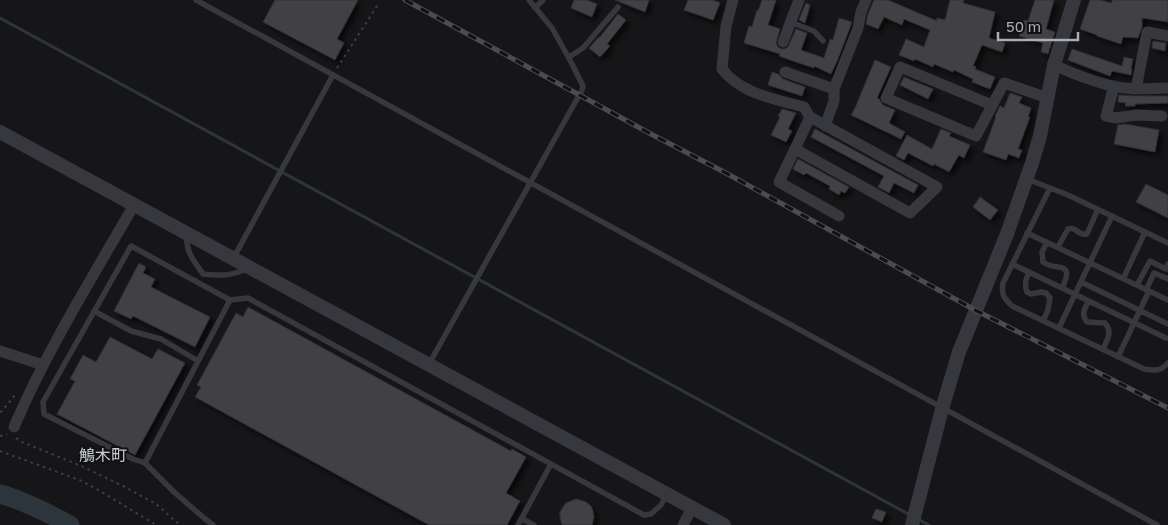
<svg xmlns="http://www.w3.org/2000/svg" width="1168" height="525" font-family="'Golos Text','Noto Sans JP',sans-serif">
<defs>
<filter id="shadow"><feDropShadow dx="4" dy="4" stdDeviation="2.5" flood-color="#0009"/></filter>
</defs>
<rect width="100%" height="100%" fill="#161618"/>
<g fill="none" stroke-linecap="round" stroke-linejoin="round">
<path stroke="#2c353c" stroke-width="3" d="M 0,18 L 910,515
M 918,519 L 929,525"/>
<path stroke="#2c353c" stroke-width="19" d="M 0,494 C 25,501 48,513 70,525"/>
</g>
<path fill="#404145" stroke="#303034" filter="url(#shadow)" d="M 275,0 L 358,0 L 337,39 L 344,43 L 335,60 L 263,22 Z
M 574,0 L 587,0 L 597,4 L 592,17 L 571,8 Z
M 615,0 L 649,0 L 645,12 Z
M 688,0 L 713,0 L 720,3 L 713,20 L 684,10 Z
M 762,0 L 776,0 L 768,25 L 780,29 L 776,43 L 778,47 L 781,49 L 785,49 L 788,47 L 796,29 L 807,33 L 801,50 L 824,58 L 830,39 L 833,40 L 839,18 L 852,22 L 838,59 L 831,74 L 814,66 L 814,68 L 796,62 L 779,56 L 780,54 L 744,43 L 749,26 L 752,27 L 757,10 L 758,11 Z
M 874,0 L 888,0 L 937,21 L 937,18 L 945,20 L 950,0 L 964,0 L 963,3 L 995,12 L 989,38 L 1005,43 L 1002,52 L 982,45 L 973,66 L 976,67 L 975,69 L 995,77 L 990,89 L 972,82 L 973,79 L 954,70 L 953,72 L 934,64 L 933,67 L 915,59 L 914,61 L 899,55 L 906,39 L 924,47 L 930,30 L 904,19 L 902,25 L 884,17 L 878,29 L 866,24 L 868,14 Z
M 1035,0 L 1054,0 L 1046,29 L 1055,32 L 1048,54 L 1041,52 L 1043,43 L 1019,36 L 1024,20 L 1028,21 Z
M 1090,0 L 1099,0 L 1112,3 L 1112,0 L 1168,0 L 1168,22 L 1142,18 L 1142,27 L 1138,38 L 1123,37 L 1121,44 L 1097,36 L 1097,35 L 1080,29 Z
M 806,3 L 810,5 L 805,23 L 799,20 Z
M 618,14 L 626,20 L 607,44 L 610,46 L 600,57 L 589,48 L 599,37 L 600,37 Z
M 1153,41 L 1166,43 L 1165,51 L 1152,48 Z
M 1072,49 L 1122,66 L 1124,57 L 1133,59 L 1131,69 L 1132,69 L 1131,75 L 1112,71 L 1110,76 L 1068,60 Z
M 875,60 L 891,67 L 877,98 L 879,99 L 883,105 L 895,110 L 889,123 L 905,132 L 901,139 L 851,115 L 855,108 Z
M 772,72 L 778,74 L 783,79 L 805,87 L 802,96 L 768,85 Z
M 904,77 L 933,89 L 928,99 L 900,85 Z
M 1010,93 L 1022,97 L 1019,103 L 1031,108 L 1028,117 L 1030,117 L 1018,149 L 1022,150 L 1019,158 L 1008,154 L 1006,160 L 983,152 L 996,117 L 995,116 L 1000,106 L 1004,108 Z
M 1119,95 L 1135,96 L 1168,96 L 1168,103 L 1135,104 L 1135,106 L 1125,106 L 1126,103 L 1118,102 Z
M 782,109 L 796,113 L 788,129 L 792,131 L 786,142 L 771,135 L 780,117 L 778,116 Z
M 1125,124 L 1159,130 L 1155,152 L 1114,144 L 1118,125 Z
M 815,129 L 918,185 L 914,193 L 894,183 L 889,193 L 878,187 L 884,176 L 811,137 Z
M 941,129 L 951,133 L 949,136 L 970,145 L 964,158 L 959,155 L 949,172 L 934,164 L 933,166 L 908,153 L 904,160 L 896,156 L 907,135 L 932,149 Z
M 798,159 L 849,187 L 845,193 L 841,191 L 839,195 L 829,189 L 830,186 L 806,173 L 804,175 L 793,169 Z
M 1146,184 L 1168,195 L 1168,218 L 1136,202 Z
M 980,197 L 998,210 L 990,220 L 973,207 Z
M 139,263 L 146,267 L 143,273 L 155,279 L 151,287 L 210,317 L 195,347 L 133,316 L 131,319 L 114,311 Z
M 248,307 L 511,451 L 512,449 L 526,457 L 506,493 L 520,501 L 507,525 L 429,525 L 195,397 L 201,387 L 197,385 L 236,313 L 243,317 Z
M 110,337 L 152,359 L 158,349 L 185,363 L 135,455 L 57,414 L 75,381 L 70,379 L 83,355 L 96,362 Z
M 576,499 L 586,502 L 591,506 L 593,511 L 594,517 L 592,525 L 562,525 L 560,517 L 560,512 L 563,507 L 566,503 Z
M 876,509 L 886,512 L 882,522 L 872,518 Z"/>
<g fill="none" stroke-linecap="round" stroke-linejoin="round">
<path stroke="#3d3f44" stroke-width="2" stroke-dasharray="2.5 4" stroke-linecap="butt" d="M 337,68 L 379,3
M 0,412 L 2,411 L 15,395
M 0,436 L 7,434
M 16,438 L 22,442 L 79,465 L 123,486 L 156,504 L 180,525
M 0,451 L 82,481 L 100,491 L 156,525"/>
<path stroke="#37383d" stroke-width="5.5" d="M 196,0 L 1157,525
M 535,8 L 543,0
M 790,22 L 814,31 L 823,41
M 569,57 L 583,48 L 618,7
M 1027,179 L 1068,195 L 1168,243
M 1050,188 L 1003,283 C 1001,295 1004,298 1012,306 L 1144,369 C 1155,371 1161,371 1168,363
M 1027,233 L 1168,300
M 186,234 C 187,254 192,258 203,274
M 1047,242 L 1042,252 L 1043,262 C 1055,272 1076,259 1062,288
M 1058,247 L 1068,229 C 1078,226 1076,236 1087,234 L 1098,209
M 233,259 L 333,75
M 1012,264 L 1093,303
M 1029,272 C 1026,279 1024,284 1027,292 L 1031,294 L 1041,292 L 1046,293 L 1050,298 L 1048,310 L 1043,321
M 203,274 C 222,276 230,276 247,269
M 1123,279 L 1145,232
M 1081,282 L 1168,324
M 1137,285 L 1150,261 L 1166,269 L 1168,264
M 1146,290 L 1154,273 L 1168,279
M 230,300 L 248,298 L 644,515 L 651,514 L 661,505 L 667,494
M 1089,301 C 1084,309 1081,314 1087,322 L 1105,323 C 1113,332 1107,340 1103,349
M 94,311 L 131,331 L 161,339 L 198,361
M 1059,328 L 1112,216
M 1118,357 L 1149,291
M 429,364 L 582,90 L 583,86 L 570,60 L 552,28 L 529,0
M 145,463 L 230,300 L 131,246 L 43,402 L 44,414 L 133,459 L 145,463 L 174,492 L 204,518 L 213,525
M 522,519 L 534,525
M 518,525 L 551,464"/>
<path stroke="#37383d" stroke-width="11" d="M 733,0 L 726,26 L 722,69 C 741,94 775,99 804,107 L 810,117 L 937,187 L 910,213 L 795,149 L 810,117
M 783,42 L 799,0
M 1054,65 C 1074,74 1103,86 1125,88 C 1139,90 1154,88 1168,88
M 785,72 L 834,89
M 1114,86 L 1106,116 L 1116,118 L 1136,115 L 1162,116
M 1136,89 L 1147,32 L 1168,36
M 992,105 L 900,67 L 886,98 L 976,136 L 1004,83 L 1048,98
M 825,126 L 834,101 L 834,89 L 858,28 L 861,12 L 866,0
M 795,149 L 779,182 L 839,216
M 0,351 L 43,365
M 14,427 C 47,350 92,278 134,205
M 683,525 L 692,508"/>
<path stroke="#37383d" stroke-width="14" d="M 0,132 L 724,525
M 912,525 L 942,409 L 959,352 L 1007,234 L 1032,163 L 1040,136 L 1054,65 L 1074,0"/>
<defs>
<path id="rail" d="M 405,0 L 651,134 L 724,172 L 975,310 L 1168,408"/>
</defs>
<use href="#rail" stroke="#4a4c52" stroke-width="5"/>
<use href="#rail" stroke="#111113" stroke-width="3" stroke-dasharray="9" stroke-linecap="butt"/>
<path stroke="#37383d" stroke-width="5.5" d="M 1093,303 L 1166,338"/>
</g>
<g text-anchor="middle" stroke-width="4" stroke-linejoin="round" paint-order="stroke">
<g font-size="16" fill="#c9ccd4" stroke="#111113">
<text x="103" y="461">鵤木町</text>
</g>
</g>
<path d="M998 32v8h80v-8" fill="none" stroke="#a8adb8" stroke-width="2.5"/>
<text x="1006" y="32" font-size="15" fill="#a8adb8" stroke="#111113" stroke-width="4" paint-order="stroke">50 m</text>
</svg>
